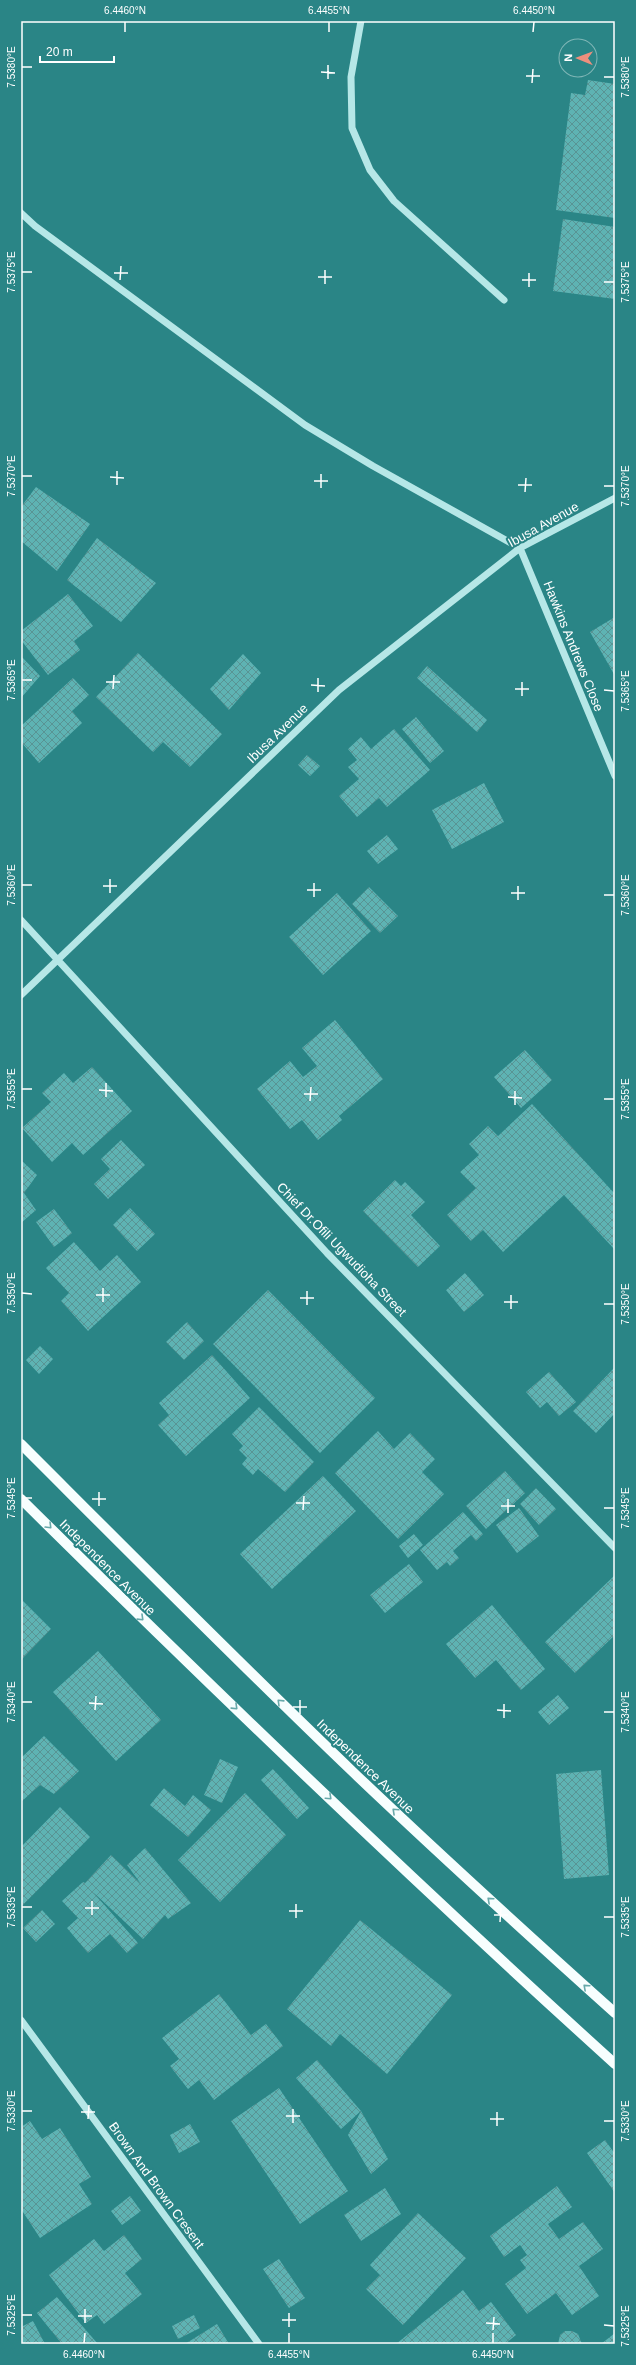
<svg xmlns="http://www.w3.org/2000/svg" width="636" height="2365" font-family="Arial,sans-serif">
<defs>
<pattern id="building-cross-hatch" width="8" height="8" patternUnits="userSpaceOnUse"><rect width="8" height="8" fill="#5eb3b3"/><path d="M0 0l8 8M0 8l8-8" fill="none" stroke="#599494"/></pattern>
</defs>
<rect width="100%" height="100%" fill="#2a8586"/>
<path fill="url(#building-cross-hatch)" d="M 588,80 L 615,84 L 615,218 L 556,210 L 571,93 L 585,95 Z
M 563,219 L 615,227 L 615,299 L 553,291 Z
M 36,487 L 90,524 L 57,571 L 21,541 L 21,507 Z
M 97,538 L 156,583 L 121,622 L 67,580 Z
M 68,594 L 93,626 L 74,641 L 80,650 L 48,675 L 21,640 L 21,631 Z
M 615,617 L 615,676 L 590,632 Z
M 138,653 L 222,734 L 190,767 L 163,742 L 153,752 L 96,697 Z
M 243,654 L 261,673 L 229,710 L 210,689 Z
M 21,656 L 40,676 L 21,698 Z
M 427,666 L 487,720 L 477,732 L 417,678 Z
M 73,678 L 89,695 L 72,711 L 82,723 L 39,763 L 21,742 L 21,726 Z
M 416,717 L 444,751 L 430,763 L 402,729 Z
M 394,729 L 430,770 L 387,807 L 379,798 L 357,817 L 339,796 L 359,779 L 348,767 L 357,760 L 348,749 L 361,737 L 371,749 Z
M 307,755 L 320,766 L 310,776 L 298,765 Z
M 484,783 L 504,822 L 452,849 L 432,810 Z
M 387,835 L 398,849 L 378,864 L 367,851 Z
M 369,887 L 398,916 L 380,933 L 352,904 Z
M 337,893 L 371,931 L 323,975 L 289,937 Z
M 335,1020 L 383,1079 L 339,1116 L 342,1120 L 318,1140 L 302,1120 L 290,1129 L 257,1089 L 290,1061 L 303,1077 L 317,1066 L 302,1048 Z
M 525,1050 L 552,1080 L 521,1108 L 494,1077 Z
M 92,1067 L 132,1111 L 83,1155 L 72,1143 L 52,1162 L 22,1128 L 51,1102 L 42,1093 L 64,1073 L 73,1083 Z
M 532,1104 L 615,1194 L 615,1250 L 564,1195 L 503,1252 L 483,1230 L 471,1241 L 447,1215 L 476,1188 L 460,1172 L 479,1155 L 469,1144 L 488,1126 L 498,1136 Z
M 121,1140 L 145,1165 L 108,1199 L 94,1184 L 110,1169 L 101,1159 Z
M 21,1160 L 37,1175 L 24,1193 L 36,1210 L 21,1223 Z
M 395,1180 L 401,1186 L 405,1182 L 425,1202 L 411,1215 L 440,1246 L 418,1267 L 363,1211 Z
M 130,1208 L 155,1234 L 137,1251 L 113,1225 Z
M 54,1209 L 72,1233 L 54,1247 L 36,1222 Z
M 74,1242 L 100,1271 L 117,1255 L 141,1282 L 88,1331 L 61,1301 L 69,1293 L 46,1268 Z
M 465,1273 L 484,1295 L 464,1312 L 446,1290 Z
M 268,1290 L 375,1398 L 320,1453 L 213,1344 Z
M 187,1322 L 204,1341 L 184,1360 L 166,1342 Z
M 40,1346 L 53,1359 L 39,1374 L 26,1360 Z
M 212,1355 L 250,1398 L 186,1456 L 158,1425 L 169,1415 L 159,1403 Z
M 615,1367 L 615,1413 L 596,1433 L 573,1411 Z
M 549,1372 L 576,1402 L 559,1416 L 547,1402 L 540,1408 L 526,1392 Z
M 259,1407 L 314,1462 L 285,1492 L 258,1469 L 253,1475 L 242,1464 L 247,1458 L 239,1450 L 243,1446 L 232,1434 Z
M 378,1431 L 394,1449 L 410,1433 L 435,1459 L 422,1472 L 444,1494 L 398,1539 L 335,1473 Z
M 505,1471 L 525,1493 L 486,1529 L 466,1506 Z
M 323,1476 L 356,1511 L 272,1589 L 240,1554 Z
M 536,1488 L 556,1509 L 539,1525 L 520,1504 Z
M 519,1508 L 539,1536 L 517,1553 L 496,1525 Z
M 463,1512 L 483,1534 L 476,1541 L 471,1535 L 453,1551 L 459,1558 L 450,1566 L 447,1562 L 437,1570 L 420,1550 Z
M 414,1534 L 423,1545 L 408,1558 L 399,1546 Z
M 409,1564 L 423,1582 L 385,1613 L 370,1595 Z
M 614,1576 L 615,1635 L 575,1673 L 545,1642 Z
M 21,1599 L 51,1629 L 21,1660 Z
M 492,1605 L 545,1669 L 521,1690 L 496,1660 L 475,1678 L 446,1644 Z
M 98,1651 L 161,1720 L 116,1761 L 53,1692 Z
M 558,1695 L 569,1708 L 549,1725 L 538,1712 Z
M 44,1736 L 79,1771 L 54,1794 L 40,1785 L 21,1802 L 21,1758 Z
M 220,1759 L 238,1767 L 222,1803 L 204,1795 Z
M 273,1769 L 309,1808 L 297,1819 L 261,1780 Z
M 601,1770 L 609,1875 L 564,1879 L 556,1774 Z
M 164,1788 L 185,1806 L 193,1795 L 211,1810 L 188,1837 L 150,1805 Z
M 245,1793 L 286,1835 L 220,1902 L 178,1860 Z
M 60,1807 L 90,1837 L 21,1907 L 21,1847 Z
M 145,1848 L 191,1903 L 168,1919 L 165,1915 L 143,1939 L 93,1892 L 138,1943 L 127,1953 L 110,1934 L 88,1953 L 67,1928 L 78,1918 L 62,1901 L 83,1882 L 85,1883 L 111,1855 L 141,1884 L 127,1865 Z
M 42,1910 L 55,1924 L 36,1942 L 23,1928 Z
M 360,1920 L 452,1995 L 387,2074 L 340,2034 L 331,2046 L 287,2009 Z
M 219,1994 L 251,2035 L 266,2024 L 283,2046 L 214,2100 L 199,2080 L 188,2089 L 170,2066 L 179,2059 L 162,2038 Z
M 317,2060 L 361,2111 L 341,2129 L 296,2078 Z
M 279,2088 L 348,2191 L 300,2224 L 231,2121 Z
M 361,2111 L 388,2159 L 371,2174 L 348,2135 Z
M 30,2121 L 42,2139 L 60,2128 L 91,2177 L 79,2184 L 92,2204 L 40,2238 L 21,2209 L 21,2127 Z
M 190,2124 L 200,2142 L 179,2153 L 170,2135 Z
M 605,2140 L 615,2154 L 615,2193 L 587,2153 Z
M 557,2186 L 572,2207 L 548,2224 L 559,2239 L 583,2222 L 603,2249 L 579,2266 L 599,2296 L 572,2315 L 556,2293 L 527,2314 L 505,2284 L 526,2268 L 520,2260 L 527,2255 L 520,2245 L 504,2257 L 490,2236 Z
M 385,2188 L 401,2214 L 361,2241 L 344,2215 Z
M 130,2196 L 141,2211 L 122,2225 L 111,2211 Z
M 418,2213 L 466,2258 L 403,2325 L 366,2289 L 380,2275 L 370,2265 Z
M 124,2235 L 142,2259 L 125,2273 L 142,2294 L 104,2324 L 97,2315 L 86,2323 L 49,2275 L 94,2239 L 104,2251 Z
M 279,2259 L 305,2298 L 289,2308 L 263,2269 Z
M 463,2290 L 479,2311 L 491,2302 L 516,2335 L 505,2344 L 396,2344 Z
M 57,2297 L 98,2344 L 62,2344 L 37,2313 Z
M 194,2315 L 200,2328 L 178,2339 L 172,2326 Z
M 33,2321 L 45,2344 L 21,2344 L 21,2327 Z
M 217,2324 L 229,2344 L 185,2344 Z
M 565,2331 L 572,2331 L 578,2334 L 582,2344 L 558,2344 L 560,2335 Z
M 615,2333 L 615,2344 L 601,2344 Z"/>
<g fill="none" stroke-linecap="round" stroke-linejoin="round">
<path stroke="#b6e7e7" stroke-width="7" d="M 361,21 L 351,77 L 352,128 L 370,170 L 394,201 L 504,300
M 21,213 L 35,226 L 305,425 L 373,466 L 520,548 L 615,776
M 21,920 L 327,1253 L 615,1548
M 21,995 L 339,690 L 520,548 L 615,498
M 21,2020 L 259,2344"/>
<path stroke="#f7fefe" stroke-width="10" d="M 21,1444 C 131,1554 241,1665 353,1772 C 439,1854 527,1934 615,2013
M 21,1499 C 215,1691 413,1881 615,2064"/>
</g>
<defs><path id="oneway-chevron" d="M-2-3.5L2.5 0L-2 3.5" fill="none" stroke-width="1.6" stroke-linecap="round" stroke-linejoin="round"/></defs>
<g stroke="#68a9aa">
<use href="#oneway-chevron" transform="translate(49 1526) rotate(45)"/>
<use href="#oneway-chevron" transform="translate(141 1618) rotate(44)"/>
<use href="#oneway-chevron" transform="translate(280 1702) rotate(-136)"/>
<use href="#oneway-chevron" transform="translate(235 1707) rotate(44)"/>
<use href="#oneway-chevron" transform="translate(329 1797) rotate(43)"/>
<use href="#oneway-chevron" transform="translate(395 1811) rotate(-137)"/>
<use href="#oneway-chevron" transform="translate(490 1900) rotate(-138)"/>
<use href="#oneway-chevron" transform="translate(586 1987) rotate(-138)"/>
</g>
<path fill="none" stroke="#fff" stroke-width="1.5" d="M 125,32 L 125,22M 329,32 L 329,22M 533,32 L 534,22M 22,67 L 32,67M 321,72 L 335,73M 526,76 L 540,76M 604,77 L 614,77M 328,79 L 328,65M 532,83 L 533,69M 22,272 L 32,272M 114,273 L 128,273M 318,277 L 332,277M 120,280 L 121,266M 522,280 L 536,280M 604,282 L 614,282M 325,284 L 325,270M 529,287 L 529,273M 22,476 L 32,476M 110,477 L 124,478M 314,481 L 328,481M 117,485 L 117,471M 518,485 L 532,485M 604,486 L 614,486M 321,488 L 321,474M 525,492 L 526,478M 22,680 L 32,680M 106,682 L 120,682M 311,685 L 325,686M 113,689 L 114,675M 515,689 L 529,689M 604,690 L 614,691M 318,692 L 318,678M 522,696 L 522,682M 22,885 L 32,885M 103,886 L 117,886M 307,890 L 321,890M 110,893 L 110,879M 511,893 L 525,893M 604,895 L 614,895M 314,897 L 314,883M 518,900 L 518,886M 22,1089 L 32,1089M 99,1090 L 113,1091M 304,1094 L 318,1094M 106,1097 L 106,1083M 508,1097 L 522,1098M 604,1099 L 614,1099M 310,1101 L 311,1087M 515,1105 L 515,1091M 22,1293 L 32,1294M 96,1295 L 110,1295M 300,1298 L 314,1298M 103,1302 L 103,1288M 504,1302 L 518,1302M 604,1304 L 614,1304M 307,1305 L 307,1291M 511,1309 L 511,1295M 22,1498 L 32,1498M 92,1499 L 106,1499M 296,1503 L 310,1503M 99,1506 L 99,1492M 501,1506 L 515,1506M 604,1508 L 614,1508M 303,1510 L 304,1496M 508,1513 L 508,1499M 22,1702 L 32,1702M 89,1703 L 103,1704M 293,1707 L 307,1707M 95,1710 L 96,1696M 497,1710 L 511,1711M 604,1712 L 614,1712M 300,1714 L 300,1700M 504,1718 L 504,1704M 22,1907 L 32,1907M 85,1908 L 99,1908M 289,1911 L 303,1911M 92,1915 L 92,1901M 494,1915 L 508,1915M 604,1917 L 614,1917M 296,1918 L 296,1904M 500,1922 L 501,1908M 22,2111 L 32,2111M 81,2112 L 95,2112M 286,2116 L 300,2116M 88,2119 L 89,2105M 490,2119 L 504,2119M 604,2121 L 614,2121M 293,2123 L 293,2109M 497,2126 L 497,2112M 22,2315 L 32,2315M 78,2316 L 92,2316M 282,2320 L 296,2320M 85,2323 L 85,2309M 486,2323 L 500,2324M 604,2325 L 614,2326M 289,2327 L 289,2313M 493,2330 L 494,2317M 84,2343 L 85,2333M 289,2343 L 289,2333M 493,2343 L 493,2333"/>
<g text-anchor="middle" stroke-width="4" stroke-linejoin="round" paint-order="stroke">
<g font-size="13" fill="#fff" stroke="#2a8586">
<text transform="translate(543 524) rotate(-29)" y="5">Ibusa Avenue</text>
<text transform="translate(574 646) rotate(68)" y="5">Hawkins Andrews Close</text>
<text transform="translate(277 733) rotate(-44)" y="5">Ibusa Avenue</text>
<text transform="translate(342 1249) rotate(46)" y="5">Chief Dr.Ofili Ugwudioha Street</text>
<text transform="translate(108 1567) rotate(45)" y="5">Independence Avenue</text>
<text transform="translate(366 1766) rotate(44)" y="5">Independence Avenue</text>
<text transform="translate(157 2185) rotate(54)" y="5">Brown And Brown Cresent</text>
</g>
</g>
<rect width="636" height="2365" fill="none" stroke="#2a8586" stroke-width="44"/>
<g transform="translate(578 58) rotate(271)"><circle r="19" fill="#2a8586" stroke="#7fb6b6"/>
<path d="M0-3L7 15L0 10L-7 15Z" fill="#ee8f7d"/>
<text y="-6" font-size="11" font-weight="bold" text-anchor="middle" fill="#ffffff">N</text>
</g>
<path d="M40 56v6h74v-6" fill="none" stroke="#ffffff" stroke-width="2"/>
<text x="46" y="56" font-size="12" fill="#ffffff" stroke="#2a8586" stroke-width="3" paint-order="stroke">20 m</text>
<rect x="22" y="22" width="592" height="2321" fill="none" stroke="#fff" stroke-width="1.5"/>
<g font-size="10" text-anchor="middle" fill="#fff">
<text x="125" y="14">6.4460°N</text>
<text x="329" y="14">6.4455°N</text>
<text x="534" y="14">6.4450°N</text>
<text transform="translate(11 67) rotate(-90)" y="4">7.5380°E</text>
<text transform="translate(625 77) rotate(-90)" y="4">7.5380°E</text>
<text transform="translate(11 272) rotate(-90)" y="4">7.5375°E</text>
<text transform="translate(625 282) rotate(-90)" y="4">7.5375°E</text>
<text transform="translate(11 476) rotate(-90)" y="4">7.5370°E</text>
<text transform="translate(625 486) rotate(-90)" y="4">7.5370°E</text>
<text transform="translate(11 680) rotate(-90)" y="4">7.5365°E</text>
<text transform="translate(625 691) rotate(-90)" y="4">7.5365°E</text>
<text transform="translate(11 885) rotate(-90)" y="4">7.5360°E</text>
<text transform="translate(625 895) rotate(-90)" y="4">7.5360°E</text>
<text transform="translate(11 1089) rotate(-90)" y="4">7.5355°E</text>
<text transform="translate(625 1099) rotate(-90)" y="4">7.5355°E</text>
<text transform="translate(11 1293) rotate(-90)" y="4">7.5350°E</text>
<text transform="translate(625 1304) rotate(-90)" y="4">7.5350°E</text>
<text transform="translate(11 1498) rotate(-90)" y="4">7.5345°E</text>
<text transform="translate(625 1508) rotate(-90)" y="4">7.5345°E</text>
<text transform="translate(11 1702) rotate(-90)" y="4">7.5340°E</text>
<text transform="translate(625 1712) rotate(-90)" y="4">7.5340°E</text>
<text transform="translate(11 1907) rotate(-90)" y="4">7.5335°E</text>
<text transform="translate(625 1917) rotate(-90)" y="4">7.5335°E</text>
<text transform="translate(11 2111) rotate(-90)" y="4">7.5330°E</text>
<text transform="translate(625 2121) rotate(-90)" y="4">7.5330°E</text>
<text transform="translate(11 2315) rotate(-90)" y="4">7.5325°E</text>
<text transform="translate(625 2326) rotate(-90)" y="4">7.5325°E</text>
<text x="84" y="2358">6.4460°N</text>
<text x="289" y="2358">6.4455°N</text>
<text x="493" y="2358">6.4450°N</text>
</g>
</svg>
